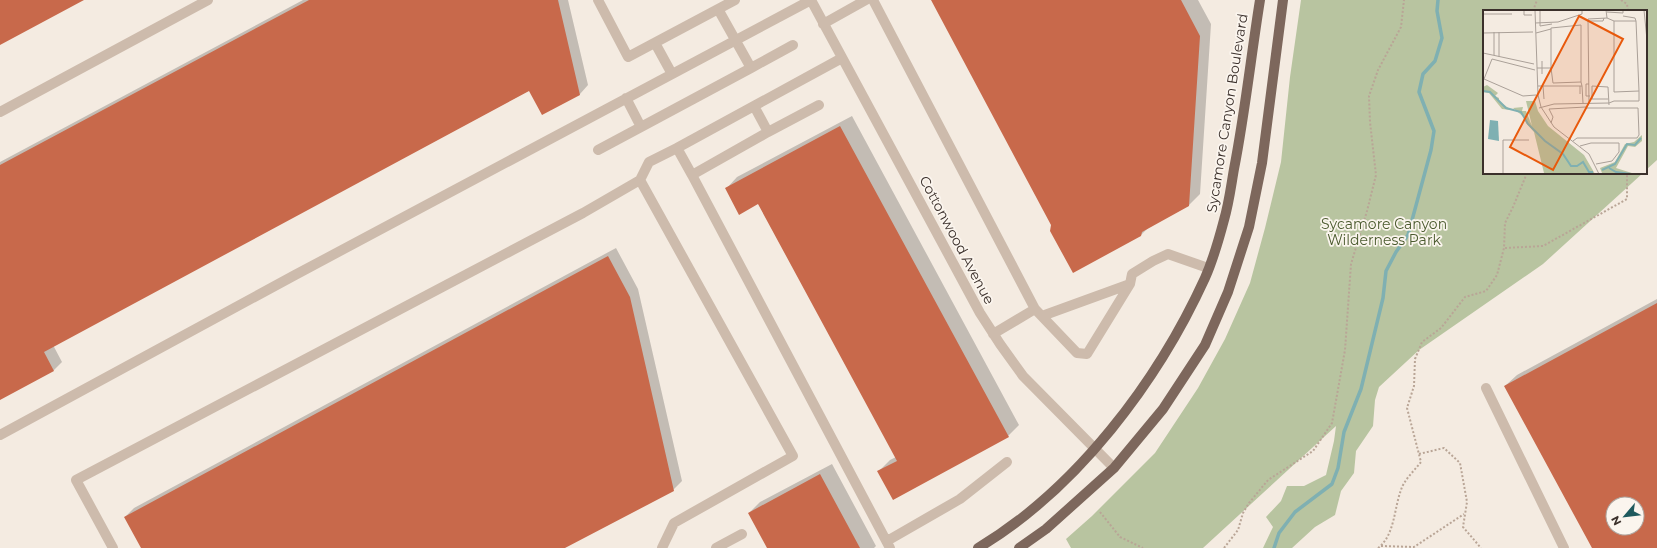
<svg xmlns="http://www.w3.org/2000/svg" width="1657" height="548" font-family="Montserrat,sans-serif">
<rect width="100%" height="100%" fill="#f4ebe1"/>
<path fill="#b8c4a0" d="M 1301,0 L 1657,0 L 1657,160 L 1646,170 L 1646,11 L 1484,11 L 1484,173 L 1643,173 L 1543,264 L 1419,350 L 1379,387 L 1375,400 L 1373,426 L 1356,451 L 1354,473 L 1341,491 L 1335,515 L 1315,527 L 1292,548 L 1263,548 L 1273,527 L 1266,517 L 1281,501 L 1287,486 L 1304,486 L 1326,475 L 1334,441 L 1336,426 L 1203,548 L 1071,548 L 1066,539 L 1092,516 L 1155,453 L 1198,388 L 1225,339 L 1250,283 L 1265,228 L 1281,162 L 1290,77 Z"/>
<path fill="#0003" fill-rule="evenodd" d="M 303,0 L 568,0 L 588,85 L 580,94 L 530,90 L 53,345 L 62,362 L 54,370 L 3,397 L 0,392 L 0,162 Z
M 932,0 L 1198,0 L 1211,24 L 1200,194 L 1188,206 L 1149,227 L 1141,235 L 1052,225 Z
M 852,116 L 1019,425 L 1008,436 L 879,471 L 890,460 L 896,457 L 758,203 L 726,189 L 737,177 Z
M 616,248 L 638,289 L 682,481 L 673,490 L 563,548 L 142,548 L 125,517 L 134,508 Z
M 1657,299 L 1657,548 L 1593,548 L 1505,386 L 1517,375 ZM 1613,504 L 1637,504 L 1637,528 L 1613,528 Z
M 832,464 L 876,546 L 874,548 L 768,548 L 749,513 L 760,502 Z"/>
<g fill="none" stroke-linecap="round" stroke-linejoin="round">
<path stroke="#7fb0b2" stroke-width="3.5" d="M 1274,548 L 1279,533 L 1295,512 L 1332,484 L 1338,468 L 1344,432 L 1361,389 L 1383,298 L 1386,271 L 1396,252 L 1408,235 L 1431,150 L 1434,131 L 1419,92 L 1423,74 L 1435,61 L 1442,38 L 1437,11 L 1438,0"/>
</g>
<path fill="#c8694b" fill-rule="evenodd" d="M 0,0 L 84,0 L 0,45 Z
M 309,0 L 558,0 L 580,95 L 542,115 L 529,91 L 44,352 L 54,371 L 0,400 L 0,165 Z
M 931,0 L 1181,0 L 1200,36 L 1189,206 L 1142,232 L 1141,236 L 1073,273 L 1050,231 L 1051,225 Z
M 840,126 L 1009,437 L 893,500 L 877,471 L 897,461 L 758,204 L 739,215 L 725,188 Z
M 608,256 L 630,297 L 674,491 L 565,548 L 141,548 L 124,517 Z
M 1657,303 L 1657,548 L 1592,548 L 1504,386 ZM 1613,504 L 1637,504 L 1637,528 L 1613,528 Z
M 820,474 L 860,548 L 767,548 L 748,513 Z"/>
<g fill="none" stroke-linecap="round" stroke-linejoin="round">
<path stroke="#b9a596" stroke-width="2" stroke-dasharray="2 2" stroke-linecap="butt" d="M 1621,0 L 1627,4 L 1628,11
M 1533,11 L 1537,0
M 1505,248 L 1543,246 L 1627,199 L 1627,173
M 1419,454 L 1444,448 L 1460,463 L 1467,502 L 1463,527 L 1481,548
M 1100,512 L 1120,537 L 1143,548
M 1381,546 L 1414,547 L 1464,514
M 1224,548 L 1238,530 L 1243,513 L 1249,503 L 1268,480 L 1313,451 L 1332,423 L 1345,350 L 1351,264 L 1367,211 L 1376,175 L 1370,122 L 1369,96 L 1378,70 L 1401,27 L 1404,0
M 1378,548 C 1395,535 1394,508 1401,490 C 1404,480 1414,471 1421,462 L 1407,408 L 1414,386 L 1415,359 L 1422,342 L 1441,328 L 1465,297 L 1486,291 L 1497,275 L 1504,248 L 1505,223 L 1513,207 L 1527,173"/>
<path stroke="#cdbbac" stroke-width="10" d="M 598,0 L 628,57 L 735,0
M 811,0 L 980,313 L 1000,344 L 1023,376 L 1114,468
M 873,0 L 1035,309 L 1077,353 L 1087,354 L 1130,284 L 1132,274 L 1153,261 L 1168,254 L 1208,268
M 823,24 L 866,0
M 655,43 L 672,74
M 751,68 L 793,45
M 626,98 L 641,127 L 751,68 L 718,9
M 754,106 L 768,132 L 819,105
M 0,112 L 208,0
M 768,132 L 692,175 L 677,148 L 842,58
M 598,150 L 641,127
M 692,175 L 890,548
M 1042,316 L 1130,284
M 993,334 L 1035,309
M 1486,388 L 1564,548
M 0,435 L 295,275 L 811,0
M 887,541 L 960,499 L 1007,462
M 113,548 L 76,480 L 583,213 L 640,180
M 662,548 L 674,523 L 793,456 L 640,180 L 649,162 L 677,148
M 716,548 L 742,534"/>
<path stroke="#7d675c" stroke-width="10" d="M 978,548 C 1077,489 1158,381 1205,278 C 1213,260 1219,239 1224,220 C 1229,203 1231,186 1234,169 C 1245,113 1251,56 1260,0
M 1019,548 L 1046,529 L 1114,468 L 1163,409 L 1205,345 L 1228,292 L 1249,227 L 1262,163 L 1283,0"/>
</g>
<g text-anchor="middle" stroke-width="3.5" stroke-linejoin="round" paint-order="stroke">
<g font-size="14" fill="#3b302b" stroke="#fbf5ee">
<text transform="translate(1227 113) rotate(-81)" y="5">Sycamore Canyon Boulevard</text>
<text transform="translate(957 240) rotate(62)" y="5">Cottonwood Avenue</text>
</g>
<g font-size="14" fill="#4a5a2e" stroke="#fbf5ee">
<text x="1384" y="229">Sycamore Canyon<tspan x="1384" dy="16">Wilderness Park</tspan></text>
</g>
</g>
<g transform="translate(1483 10)">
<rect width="164" height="164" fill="#f4ebe1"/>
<path d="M 4,75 L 15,83 L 12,86 L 16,88 L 16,91 L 28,100 L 19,99 L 6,83 L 0,82 L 0,77 ZM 43,91 L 52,91 L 55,101 L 65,116 L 101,145 L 112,164 L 61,163 L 51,122 L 43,113 L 42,108 L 30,98 L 40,97 L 39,101 L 43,101 L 49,116 ZM 159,125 L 159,131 L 152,137 L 145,136 L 133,158 L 152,164 L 119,163 L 117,158 L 132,152 L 142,134 L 151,132 Z" fill="#b8c4a0"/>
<path d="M 7,110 L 15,111 L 16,131 L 5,129 Z" fill="#7fb0b2"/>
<path fill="none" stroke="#7fb0b2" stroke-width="2" d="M 0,81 L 7,82 L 23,98 L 38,102 L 45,114 L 62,131 L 80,144 L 88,156 L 94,156 L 100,152 L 106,162 L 110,162M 126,158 L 133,162 L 148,164M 119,160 L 132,154 L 144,134 L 152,135 L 158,128"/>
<path fill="none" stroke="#aaa098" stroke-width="1" d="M 41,0 L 41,5 L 49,5M 52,0 L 55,85 L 58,97 L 71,117 L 106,144 L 116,164M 57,0 L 57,16 L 69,14M 123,0 L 124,8 L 131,11 L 131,82 L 156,81 L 153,11 L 131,11M 161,0 L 164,30M 124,2 L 140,3 L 140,0M 0,4 L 29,4M 140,6 L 152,8 L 153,11M 105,11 L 120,11 L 121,8M 52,13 L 75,12 L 99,4 L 99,0M 11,22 L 11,45M 16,22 L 16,47M 0,23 L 50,22M 53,23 L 68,19M 0,43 L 51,54M 59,51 L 59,64M 54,58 L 68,58 L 70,73 L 98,72 L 99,76M 68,58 L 68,18 L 98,15 L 98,72M 52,60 L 9,49 L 1,69 L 40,86 L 53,85M 106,74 L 103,74 L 103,86 L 107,86M 55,76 L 97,76M 60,76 L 61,89M 97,84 L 97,76 L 99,76 L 100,93M 125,89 L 109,89 L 109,76 L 125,77 L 126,95M 106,93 L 105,9 L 124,8M 126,93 L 131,91 L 156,91 L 156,81M 56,98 L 71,94 L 126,93M 68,113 L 70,107 L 66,99 L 103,97M 90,131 L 94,128 L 154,128 L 156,125 L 155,98 L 103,98M 97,136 L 108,133 L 136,133 L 136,142 L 129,151 L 113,154M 20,164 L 20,130 L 46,130"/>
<path fill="#e8590c" fill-opacity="0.15" stroke="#e8590c" stroke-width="2" d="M 96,6 L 140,29 L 70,160 L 27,137 Z"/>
<rect width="164" height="164" fill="none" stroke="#3b302b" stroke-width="2"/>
</g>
<g transform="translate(1625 516) rotate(242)"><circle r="19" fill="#fbf5ee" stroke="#aea6a0"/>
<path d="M0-3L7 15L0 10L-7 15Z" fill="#1f5a5e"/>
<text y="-6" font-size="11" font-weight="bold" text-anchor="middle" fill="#3b302b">N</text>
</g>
</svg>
